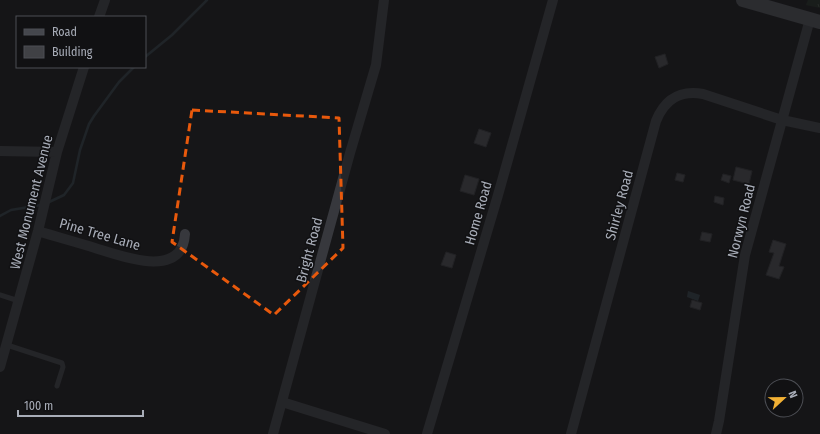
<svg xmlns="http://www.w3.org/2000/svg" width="820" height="434" font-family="'Fira Sans Condensed',sans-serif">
<defs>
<pattern id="grass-tufts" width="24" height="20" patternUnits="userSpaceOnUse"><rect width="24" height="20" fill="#1e261f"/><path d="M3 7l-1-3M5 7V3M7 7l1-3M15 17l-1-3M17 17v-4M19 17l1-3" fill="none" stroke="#3c433d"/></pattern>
<pattern id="water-ripples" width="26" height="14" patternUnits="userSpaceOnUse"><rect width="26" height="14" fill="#2c353c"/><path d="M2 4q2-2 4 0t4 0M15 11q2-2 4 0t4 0" fill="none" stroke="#485056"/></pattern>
</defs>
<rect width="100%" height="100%" fill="#161618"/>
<path fill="url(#grass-tufts)" d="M 808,0 L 820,0 L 820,8 L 806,5 Z"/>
<path fill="url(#water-ripples)" d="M 688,291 L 700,295 L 698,301 L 687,297 Z"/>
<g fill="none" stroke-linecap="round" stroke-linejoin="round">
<path stroke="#2c353c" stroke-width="2.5" d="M 145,57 L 172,35 L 207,0
M 47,203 L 64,195 L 73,183 L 80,150 L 89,124 L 94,116 L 119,82 L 134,67
M 0,216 L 11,210 L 41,205"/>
</g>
<path fill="#404145" stroke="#303034" d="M 665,54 L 668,64 L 659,68 L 655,57 Z
M 479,129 L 491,133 L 486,147 L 474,143 Z
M 736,167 L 752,171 L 749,184 L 733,180 Z
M 677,173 L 685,175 L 683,182 L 675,180 Z
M 723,174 L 731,176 L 729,183 L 721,180 Z
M 465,175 L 479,179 L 474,195 L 460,191 Z
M 715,196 L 724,198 L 723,205 L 714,202 Z
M 702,232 L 712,234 L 710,242 L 700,240 Z
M 773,240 L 786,244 L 779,266 L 784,267 L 779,279 L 766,275 L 774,253 L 769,252 Z
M 446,252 L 456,255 L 452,268 L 441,265 Z
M 692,300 L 702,303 L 700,310 L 690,307 Z"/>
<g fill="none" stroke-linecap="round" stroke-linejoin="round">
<path stroke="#37383d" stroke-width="5" d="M 0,295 L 19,301
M 7,345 L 62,363 L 63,367 L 57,386"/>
<path stroke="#37383d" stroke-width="10" d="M 99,17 L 105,0
M 0,151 L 57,152
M 38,231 C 57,237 76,242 95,248 C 121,256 182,280 185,234
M 0,367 L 38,231 L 57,152 L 84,67
M 282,402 L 385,434
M 273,434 L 350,153 L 376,65 L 384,0
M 427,434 L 498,195 L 553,0
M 571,434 L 656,121 C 665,99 680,90 703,94 L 782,120 L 820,128
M 716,434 L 719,421 L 745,255 L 810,19"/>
<path stroke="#45474d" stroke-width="14" d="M 743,0 L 820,22"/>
</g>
<path d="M0 0H820V434H0ZM 192,110 L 339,118 L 343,248 L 274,315 L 172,242 Z" fill="#161618" fill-opacity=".55" fill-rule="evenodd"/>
<path fill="none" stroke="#e8590c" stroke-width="3" stroke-dasharray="8 5" stroke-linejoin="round" d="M 192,110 L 339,118 L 343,248 L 274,315 L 172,242 Z"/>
<g text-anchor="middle" stroke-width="3" stroke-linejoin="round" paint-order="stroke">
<g font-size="14" fill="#a8adb8" stroke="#111113">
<text transform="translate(31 202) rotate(-76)" y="5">West Monument Avenue</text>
<text transform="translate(619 205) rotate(-75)" y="5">Shirley Road</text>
<text transform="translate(478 213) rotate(-74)" y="5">Home Road</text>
<text transform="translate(741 221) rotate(-76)" y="5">Norwyn Road</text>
<text transform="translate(100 234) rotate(16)" y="5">Pine Tree Lane</text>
<text transform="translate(309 250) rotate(-75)" y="5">Bright Road</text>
</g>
</g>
<rect x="16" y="16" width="130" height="52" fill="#111113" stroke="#4d4f55"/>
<rect x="24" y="29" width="20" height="6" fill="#45474d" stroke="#4d4f55"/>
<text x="52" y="36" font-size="12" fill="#a8adb8">Road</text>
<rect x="24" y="46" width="20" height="12" fill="#404145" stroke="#4d4f55"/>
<text x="52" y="56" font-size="12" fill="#a8adb8">Building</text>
<g transform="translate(784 398) rotate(68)"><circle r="19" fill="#111113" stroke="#4d4f55"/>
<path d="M0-3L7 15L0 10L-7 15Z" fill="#f2b134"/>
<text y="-6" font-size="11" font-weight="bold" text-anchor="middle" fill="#a8adb8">N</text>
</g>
<path d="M18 410v6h125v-6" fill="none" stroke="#a8adb8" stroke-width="2"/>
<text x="24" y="410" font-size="12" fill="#a8adb8" stroke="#111113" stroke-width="3" paint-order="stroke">100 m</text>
</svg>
